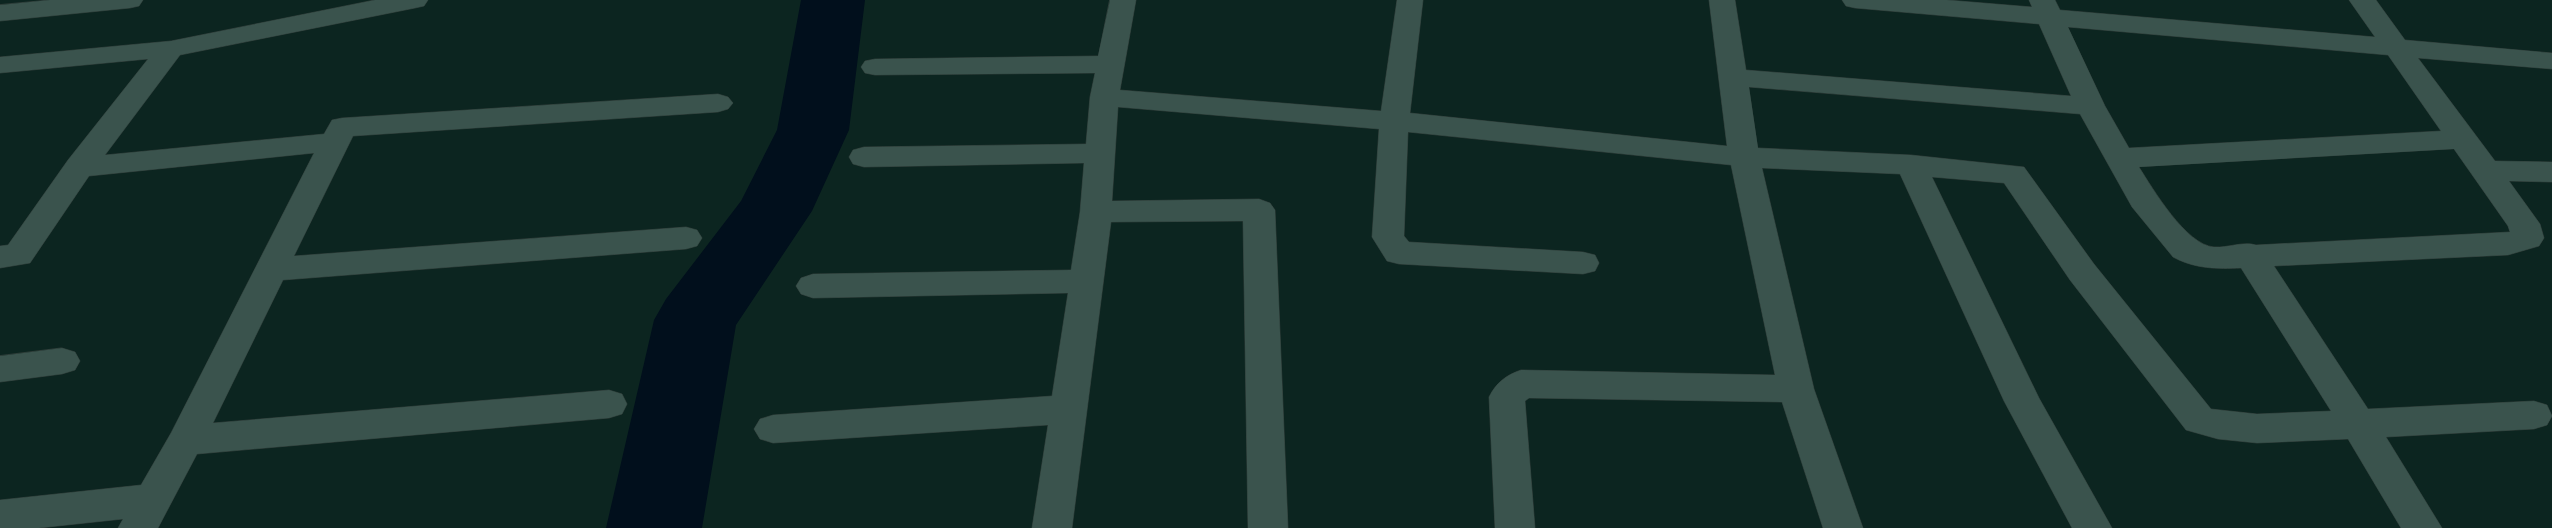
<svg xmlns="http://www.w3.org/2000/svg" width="2552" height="528" font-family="'DM Sans',sans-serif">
<rect width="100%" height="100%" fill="#0c2520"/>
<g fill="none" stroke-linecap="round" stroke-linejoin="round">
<path fill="#010f1c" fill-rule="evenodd" d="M 801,0 L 865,0 L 849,130 L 812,211 L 736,325 L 702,528 L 606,528 L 654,320 L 666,299 L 741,201 L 777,130 Z"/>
<defs>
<path id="minor" d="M 50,0 L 143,0 L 139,6 L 130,8 L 0,21 L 0,5 Z
M 375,0 L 428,0 L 424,6 L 415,8 L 180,55 L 105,155 L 324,134 L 332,120 L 342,118 L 718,94 L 728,97 L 733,103 L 728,109 L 718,112 L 353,136 L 294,256 L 686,227 L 697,230 L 702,238 L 697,246 L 686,249 L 283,280 L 213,423 L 609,390 L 622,394 L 627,404 L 622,414 L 609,418 L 197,454 L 158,528 L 118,528 L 123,519 L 39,528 L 0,528 L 0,500 L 141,485 L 171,433 L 314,153 L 89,176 L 30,263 L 0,268 L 0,246 L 8,245 L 68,160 L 148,59 L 0,73 L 0,57 L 171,41 Z
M 1110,0 L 1136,0 L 1120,90 L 1381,111 L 1397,0 L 1423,0 L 1410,113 L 1727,146 L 1709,0 L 1735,0 L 1746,70 L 2071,96 L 2039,24 L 1855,8 L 1846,6 L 1842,0 L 1947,0 L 2032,7 L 2029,0 L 2055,0 L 2060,10 L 2375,37 L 2349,0 L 2376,0 L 2405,40 L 2552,53 L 2552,69 L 2418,58 L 2495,161 L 2552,162 L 2552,182 L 2509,181 L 2540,224 L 2544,238 L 2539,246 L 2508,255 L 2274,266 L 2368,409 L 2534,401 L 2547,405 L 2552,416 L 2547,425 L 2534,429 L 2386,437 L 2442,528 L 2401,528 L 2348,439 L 2257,443 L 2218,439 L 2186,430 L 2070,280 L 2004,183 L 1932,177 L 2039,398 L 2112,528 L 2072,528 L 2004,401 L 1900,174 L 1762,168 L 1814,389 L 1863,528 L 1823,528 L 1782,402 L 1529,398 L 1525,401 L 1535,528 L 1495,528 L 1489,397 C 1496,383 1506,375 1521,370 L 1775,375 L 1731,165 L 1408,132 L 1404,236 L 1409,242 L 1583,252 L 1595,255 L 1599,263 L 1595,271 L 1583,274 L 1399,264 L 1387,261 L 1372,237 L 1379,129 L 1118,107 L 1112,201 L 1259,199 L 1270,203 L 1275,210 L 1288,528 L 1248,528 L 1243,221 L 1111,222 L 1072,528 L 1032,528 L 1048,425 L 773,443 L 760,439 L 754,429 L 760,419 L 773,415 L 1052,396 L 1068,293 L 813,298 L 801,294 L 796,286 L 801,278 L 813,274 L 1071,270 L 1080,212 L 1084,163 L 864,167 L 853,164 L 849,157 L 853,150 L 864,147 L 1086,144 L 1090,97 L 1095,73 L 875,75 L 865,73 L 861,67 L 865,61 L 875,59 L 1098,56 ZM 2068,27 L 2388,55 L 2441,131 L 2129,148 L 2105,106 ZM 1749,87 L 2080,114 L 2132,207 L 2173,257 C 2195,269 2217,269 2241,268 L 2331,411 L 2257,414 L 2211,409 L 2094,264 L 2024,167 L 1911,155 L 1758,148 ZM 2454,149 L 2508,226 L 2510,232 L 2256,245 C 2243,241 2228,248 2214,247 C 2186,245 2153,189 2139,167 Z
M 62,348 L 75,352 L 80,361 L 75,370 L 62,374 L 0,382 L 0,356 Z"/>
</defs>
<use href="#minor" stroke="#2e3c38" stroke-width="1"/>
<use href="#minor" fill="#3a534d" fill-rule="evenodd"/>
</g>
</svg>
